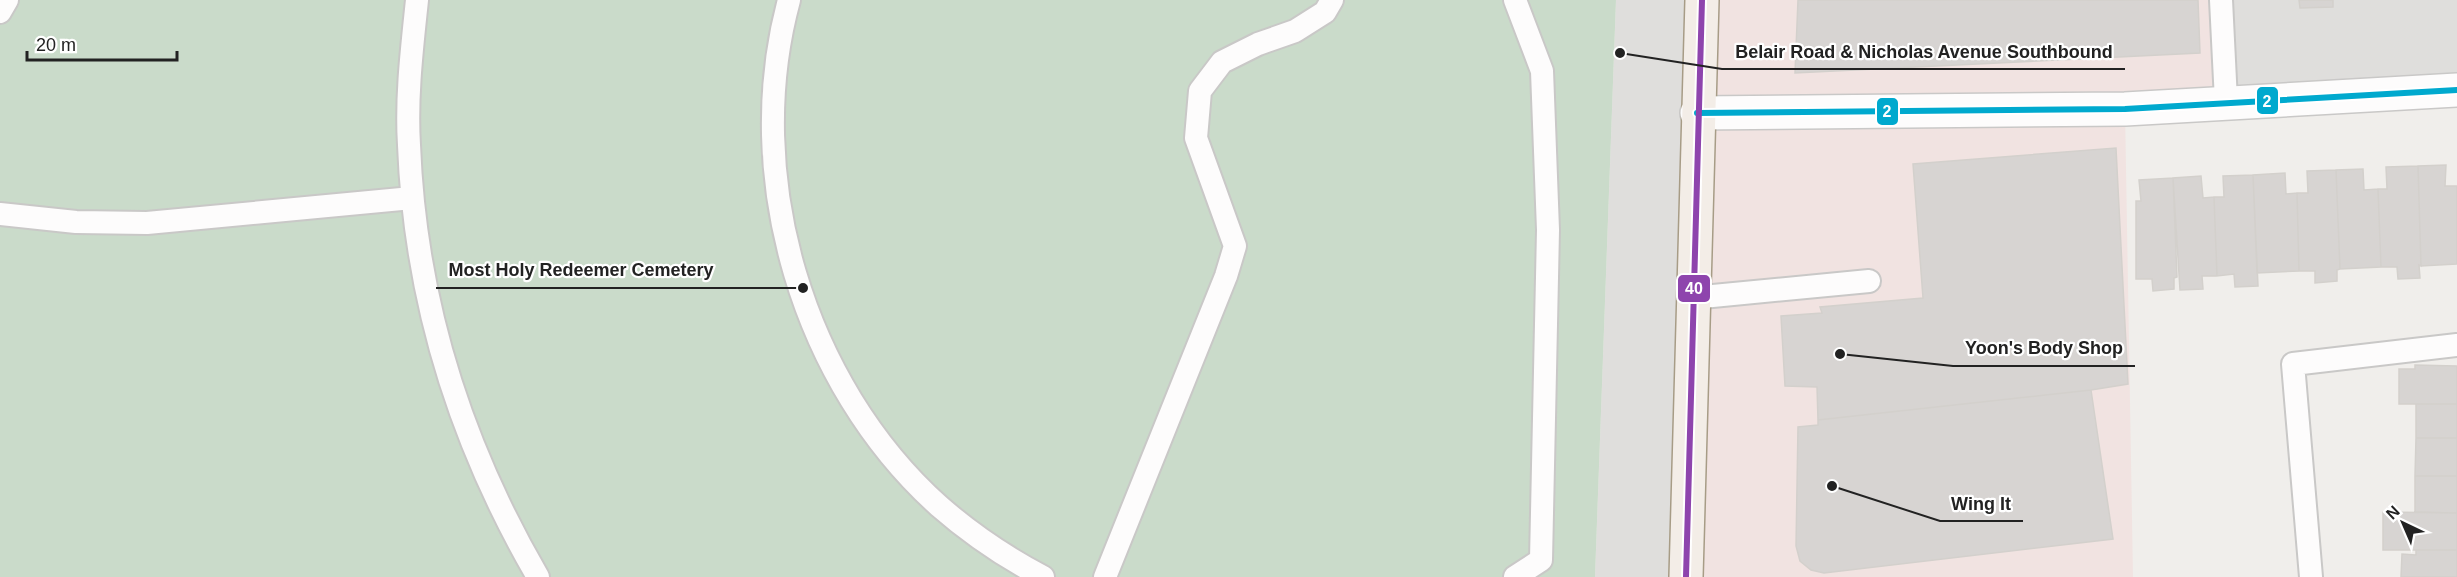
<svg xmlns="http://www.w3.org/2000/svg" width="2457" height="577" font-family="Helvetica,sans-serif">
<rect width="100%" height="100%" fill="#f0eeeb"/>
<path fill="#dfdedc" d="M 1616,0 L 1702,0 L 1686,577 L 1595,577 Z
M 2221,0 L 2457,0 L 2457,90 L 2226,101 Z"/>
<path fill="#f1e3e1" d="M 1702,0 L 2221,0 L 2226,101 L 2125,109 L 2133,577 L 1686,577 Z"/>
<path fill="#cadbca" d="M 0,0 L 1616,0 L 1595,577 L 0,577 Z"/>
<path fill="#d7d4d2" stroke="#d3d0cc" stroke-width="1.5" d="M 1798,0 L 2198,0 L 2200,53 L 1795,73 Z
M 2299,0 L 2333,0 L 2333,7 L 2300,8 Z
M 2116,148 L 2128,384 L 2091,390 L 1818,420 L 1817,387 L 1785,386 L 1781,316 L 1822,313 L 1820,307 L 1923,298 L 1913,164 Z
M 2446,165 L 2445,186 L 2457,186 L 2457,264 L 2421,266 L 2418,166 Z
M 2418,166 L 2421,266 L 2419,265 L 2420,278 L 2398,279 L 2397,267 L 2381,267 L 2378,189 L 2387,189 L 2386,167 Z
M 2363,169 L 2364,190 L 2378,189 L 2381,267 L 2340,269 L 2336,170 Z
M 2336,170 L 2340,269 L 2337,270 L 2337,281 L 2315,283 L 2315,271 L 2299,271 L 2297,193 L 2308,193 L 2307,171 Z
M 2285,173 L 2286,194 L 2297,193 L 2299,271 L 2257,273 L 2253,175 Z
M 2253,175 L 2258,286 L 2235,287 L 2234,274 L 2217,276 L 2214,197 L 2224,197 L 2223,176 Z
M 2201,176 L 2203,198 L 2214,197 L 2217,276 L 2202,276 L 2203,289 L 2180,290 L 2173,178 Z
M 2173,178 L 2177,277 L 2174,278 L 2174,289 L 2153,291 L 2152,279 L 2136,279 L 2136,201 L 2141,201 L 2139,180 Z
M 2415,365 L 2457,366 L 2457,404 L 2399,404 L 2399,369 L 2415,369 Z
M 2091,390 L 2113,539 L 1824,573 L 1811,570 L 1800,561 L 1796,546 L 1798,427 L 1818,425 L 1818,420 Z
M 2416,404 L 2457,404 L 2457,438 L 2416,438 Z
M 2416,438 L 2457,438 L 2457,476 L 2415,476 Z
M 2415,476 L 2457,476 L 2457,513 L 2415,512 Z
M 2383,512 L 2457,513 L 2457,550 L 2383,550 Z
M 2416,550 L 2457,550 L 2457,577 L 2401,577 L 2402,554 L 2416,555 Z"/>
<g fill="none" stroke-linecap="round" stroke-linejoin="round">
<defs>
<path id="lane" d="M 417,0 C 412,48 406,97 409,145 C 415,301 460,443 538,577
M 789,0 C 741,176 803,384 939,506 C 971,534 1005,557 1043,577
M 2221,0 L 2226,101
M 0,12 L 7,0
M 0,214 L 76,222 L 147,223 L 412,198
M 1692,298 L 1869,281
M 1105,577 L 1226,276 L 1235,246 L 1196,138 L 1200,91 L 1222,62 L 1258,44 L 1295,31 L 1325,12 L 1332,0
M 1515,577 L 1541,560 L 1548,230 L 1542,71 L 1515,0
M 2311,577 L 2293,364 L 2457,345"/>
<path id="street" d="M 1697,113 L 2125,109 L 2457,90"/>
<path id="primary" d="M 1686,577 L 1702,0"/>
</defs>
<use href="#lane" stroke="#c9c8c7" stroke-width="26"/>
<use href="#street" stroke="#c9c8c7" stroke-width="36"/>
<use href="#primary" stroke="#a79c86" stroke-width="36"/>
<use href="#lane" stroke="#fdfcfc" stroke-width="22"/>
<use href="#street" stroke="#fdfcfc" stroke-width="33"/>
<use href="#primary" stroke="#f3ede7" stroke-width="33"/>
<defs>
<path id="bus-1" d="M 1697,113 L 2125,109 L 2457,90"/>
<path id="bus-2" d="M 1686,577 L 1702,0"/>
</defs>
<use href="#bus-1" stroke="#fff" stroke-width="10"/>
<use href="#bus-2" stroke="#fff" stroke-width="10"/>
<use href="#bus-1" stroke="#00a9ce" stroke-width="6"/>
<use href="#bus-2" stroke="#8e44ad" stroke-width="6"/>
</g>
<path fill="none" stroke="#222" stroke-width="2" d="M1620 53L1722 69H2125M803 288L725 288H436M1840 354L1953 366H2135M1832 486L1940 521H2023"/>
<g fill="#222" stroke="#fff" stroke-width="2">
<circle cx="1620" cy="53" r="6"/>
<circle cx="803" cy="288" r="6"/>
<circle cx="1840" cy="354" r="6"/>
<circle cx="1832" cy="486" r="6"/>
</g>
<g font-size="18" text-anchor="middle" font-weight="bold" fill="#222" stroke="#fff" stroke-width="4.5" stroke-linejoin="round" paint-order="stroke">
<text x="1924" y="58">Belair Road &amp; Nicholas Avenue Southbound</text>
<text x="581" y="276">Most Holy Redeemer Cemetery</text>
<text x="2044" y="354">Yoon's Body Shop</text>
<text x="1981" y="510">Wing It</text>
</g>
<g stroke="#fff" stroke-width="2">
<rect x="2256" y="86" width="23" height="29" rx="6" fill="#00a9ce"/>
<rect x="1876" y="97" width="23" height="29" rx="6" fill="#00a9ce"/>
<rect x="1677" y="274" width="34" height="29" rx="6" fill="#8e44ad"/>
</g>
<g font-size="16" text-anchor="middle" font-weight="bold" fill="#fff">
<text x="2267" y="107">2</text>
<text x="1887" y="117">2</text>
<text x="1694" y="294">40</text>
</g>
<g transform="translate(2403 523) rotate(316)" stroke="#ffffff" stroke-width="4.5" paint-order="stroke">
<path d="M0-4.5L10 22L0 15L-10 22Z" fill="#222222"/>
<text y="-9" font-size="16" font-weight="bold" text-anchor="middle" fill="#222222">N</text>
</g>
<path d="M27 51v9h150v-9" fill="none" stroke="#222222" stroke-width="3"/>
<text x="36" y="51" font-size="18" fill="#222222" stroke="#ffffff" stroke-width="4.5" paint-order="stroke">20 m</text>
</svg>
